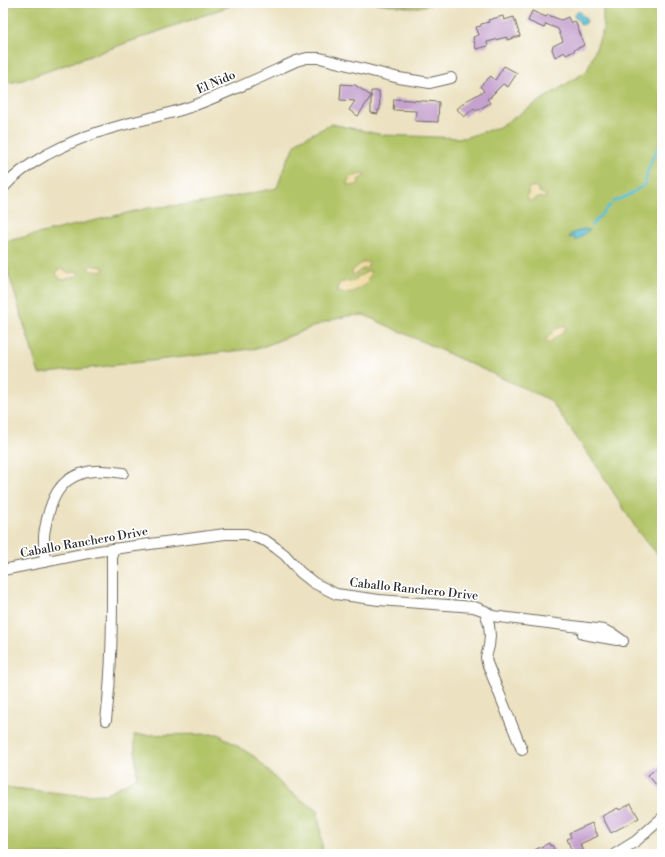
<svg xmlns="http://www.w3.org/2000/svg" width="665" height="857" font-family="'Libre Bodoni',serif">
<rect width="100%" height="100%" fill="#fff"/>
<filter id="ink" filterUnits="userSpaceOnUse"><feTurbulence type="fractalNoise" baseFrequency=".025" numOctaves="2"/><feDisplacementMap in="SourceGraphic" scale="8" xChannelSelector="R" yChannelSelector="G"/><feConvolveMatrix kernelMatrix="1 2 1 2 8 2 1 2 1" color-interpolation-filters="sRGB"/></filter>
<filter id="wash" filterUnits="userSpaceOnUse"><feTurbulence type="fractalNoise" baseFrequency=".012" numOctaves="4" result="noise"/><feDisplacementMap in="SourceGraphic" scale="16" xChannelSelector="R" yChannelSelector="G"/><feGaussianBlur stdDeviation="0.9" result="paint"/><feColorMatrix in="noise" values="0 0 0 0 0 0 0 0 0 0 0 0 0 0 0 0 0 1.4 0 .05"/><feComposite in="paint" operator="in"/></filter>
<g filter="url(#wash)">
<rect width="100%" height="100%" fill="#ece2c1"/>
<path fill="#b2c467" stroke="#6e7849" d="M 3,3 L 238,3 L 23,80 L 3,84 Z
M 376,3 L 438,3 L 414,8 Z
M 600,3 L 662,3 L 662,559 L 639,533 L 598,468 L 550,400 L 364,315 L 347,316 L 325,322 L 260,348 L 39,374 L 3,255 L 3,242 L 148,208 L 202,203 L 277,188 L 286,162 L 298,141 L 332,124 L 383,135 L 464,138 L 499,127 L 587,71 L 603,30 L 603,10 Z
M 218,734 L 255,757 L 285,788 L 318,811 L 323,854 L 3,854 L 3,787 L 79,795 L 106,794 L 137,777 L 134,735 Z"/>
<path fill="#eeda9e" stroke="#8c8264" d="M 364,173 L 366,175 L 358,180 L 359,183 C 356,186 352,186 348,185 L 347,183 C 349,178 351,176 356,176 L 358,174 Z
M 530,187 L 536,187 L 539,189 L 539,192 L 546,195 L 546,197 C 542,199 537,196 534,200 L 529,201 L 527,197 L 528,195 L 528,190 Z
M 363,262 L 367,262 L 369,263 L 367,268 C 362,270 360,269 356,274 L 353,276 L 352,271 L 353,270 Z
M 90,265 L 103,267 L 104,270 C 101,272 92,271 89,270 L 89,267 Z
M 61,268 L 64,270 L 66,272 L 71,273 L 77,272 L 79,274 L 77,276 L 68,278 L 67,279 C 60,281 61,279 56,274 L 57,271 Z
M 370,270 L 371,275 L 367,279 L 368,282 L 365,286 C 359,286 361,288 357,290 C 352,293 342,293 337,293 L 339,283 L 348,281 L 354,281 L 356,280 L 356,278 Z
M 565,325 L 566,326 C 566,330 560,336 555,337 L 551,342 L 548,342 L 546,341 L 546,339 L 556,329 Z
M 658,478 L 661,478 L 662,480 L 662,494 L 660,495 L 657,493 L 659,486 L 656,483 L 656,481 Z"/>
<path fill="#59c0d7" stroke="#427681" d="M 579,11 C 581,16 585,17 587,21 L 586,23 L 582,25 L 580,24 L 578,19 L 574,17 L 575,13 Z
M 584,229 L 590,230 C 584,232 581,238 575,241 L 575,238 L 574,237 L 569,238 L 571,234 Z"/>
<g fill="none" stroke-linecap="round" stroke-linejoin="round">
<path stroke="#59c0d7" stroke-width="2.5" d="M 613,202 L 629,195 L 645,184 C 647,169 652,155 662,143
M 591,226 L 610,205"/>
</g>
<g id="blocks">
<path fill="#c5a1ce" d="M 532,11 L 546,17 L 548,15 L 561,20 L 568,17 L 571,23 L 575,21 L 584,43 L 583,46 L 575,49 L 574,51 L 566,55 L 565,52 L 555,57 L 552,49 L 553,46 L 563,41 L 558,29 L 546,24 L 544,28 L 528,21 Z
M 503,16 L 504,20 L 514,17 L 520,36 L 507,40 L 507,37 L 487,42 L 488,46 L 476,49 L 473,37 L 479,35 L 476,27 L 481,26 L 481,24 L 489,22 L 488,20 Z
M 504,66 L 517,73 L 508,87 L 503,84 L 491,96 L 491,97 L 487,99 L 490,103 L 476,111 L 474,108 L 464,117 L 457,109 L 466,101 L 484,91 L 480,86 L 491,76 L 495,80 Z
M 341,84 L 355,85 L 371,96 L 358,116 L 349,110 L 355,101 L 340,100 Z
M 371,91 L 379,91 L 380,110 L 378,110 L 378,114 L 371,113 Z
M 394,99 L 439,102 L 438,122 L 415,121 L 416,111 L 393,110 Z
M 662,764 L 662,792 L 648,775 Z
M 631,804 L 639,818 L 611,833 L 602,816 L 618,808 L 619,810 Z
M 592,823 L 598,836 L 580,844 L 584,852 L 579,854 L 573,854 L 567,839 L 571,837 L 569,833 Z
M 549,843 L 550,846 L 552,845 L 556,854 L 526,854 Z"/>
</g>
</g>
<g filter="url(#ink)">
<use href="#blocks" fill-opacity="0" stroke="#6f6b60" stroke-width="1"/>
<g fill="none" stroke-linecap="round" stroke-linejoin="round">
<defs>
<path id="street" d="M 3,188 C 15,174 30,164 46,155 C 63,146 80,138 99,132 C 129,122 160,117 190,107 C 226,94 261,77 296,61 L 307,58 L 320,58 L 399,78 L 430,83 L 451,78
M 45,562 C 44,553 44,545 44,537 C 44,531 46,525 47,519 C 52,499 59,481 80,474 C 94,469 109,471 123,473
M 3,570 L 98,551 L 225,534 L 246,534 L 266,541 L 276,548 L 285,555 L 300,572 L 314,583 L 336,594 L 379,600 L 474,607 L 485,611 L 492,616 L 604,630 L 613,634 L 623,641
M 485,611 L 489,625 L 490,636 L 489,646 L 486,657 L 487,663 L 522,750
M 583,634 L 617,640
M 106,720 C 113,663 112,606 112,549
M 615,854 L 636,841 L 662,818"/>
</defs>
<use href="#street" stroke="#6f6b60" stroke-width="12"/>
<use href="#street" stroke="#fff" stroke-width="10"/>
</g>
</g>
<g text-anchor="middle" stroke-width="3.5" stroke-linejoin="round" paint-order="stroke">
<g font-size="12" fill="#2b2b2b" stroke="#fff">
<text transform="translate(216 82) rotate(-23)" y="4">El Nido</text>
<text transform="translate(84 542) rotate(-10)" y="4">Caballo Ranchero Drive</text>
<text transform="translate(414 589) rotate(6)" y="4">Caballo Ranchero Drive</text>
</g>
</g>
<rect width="665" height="857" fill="none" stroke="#fff" stroke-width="16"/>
</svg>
